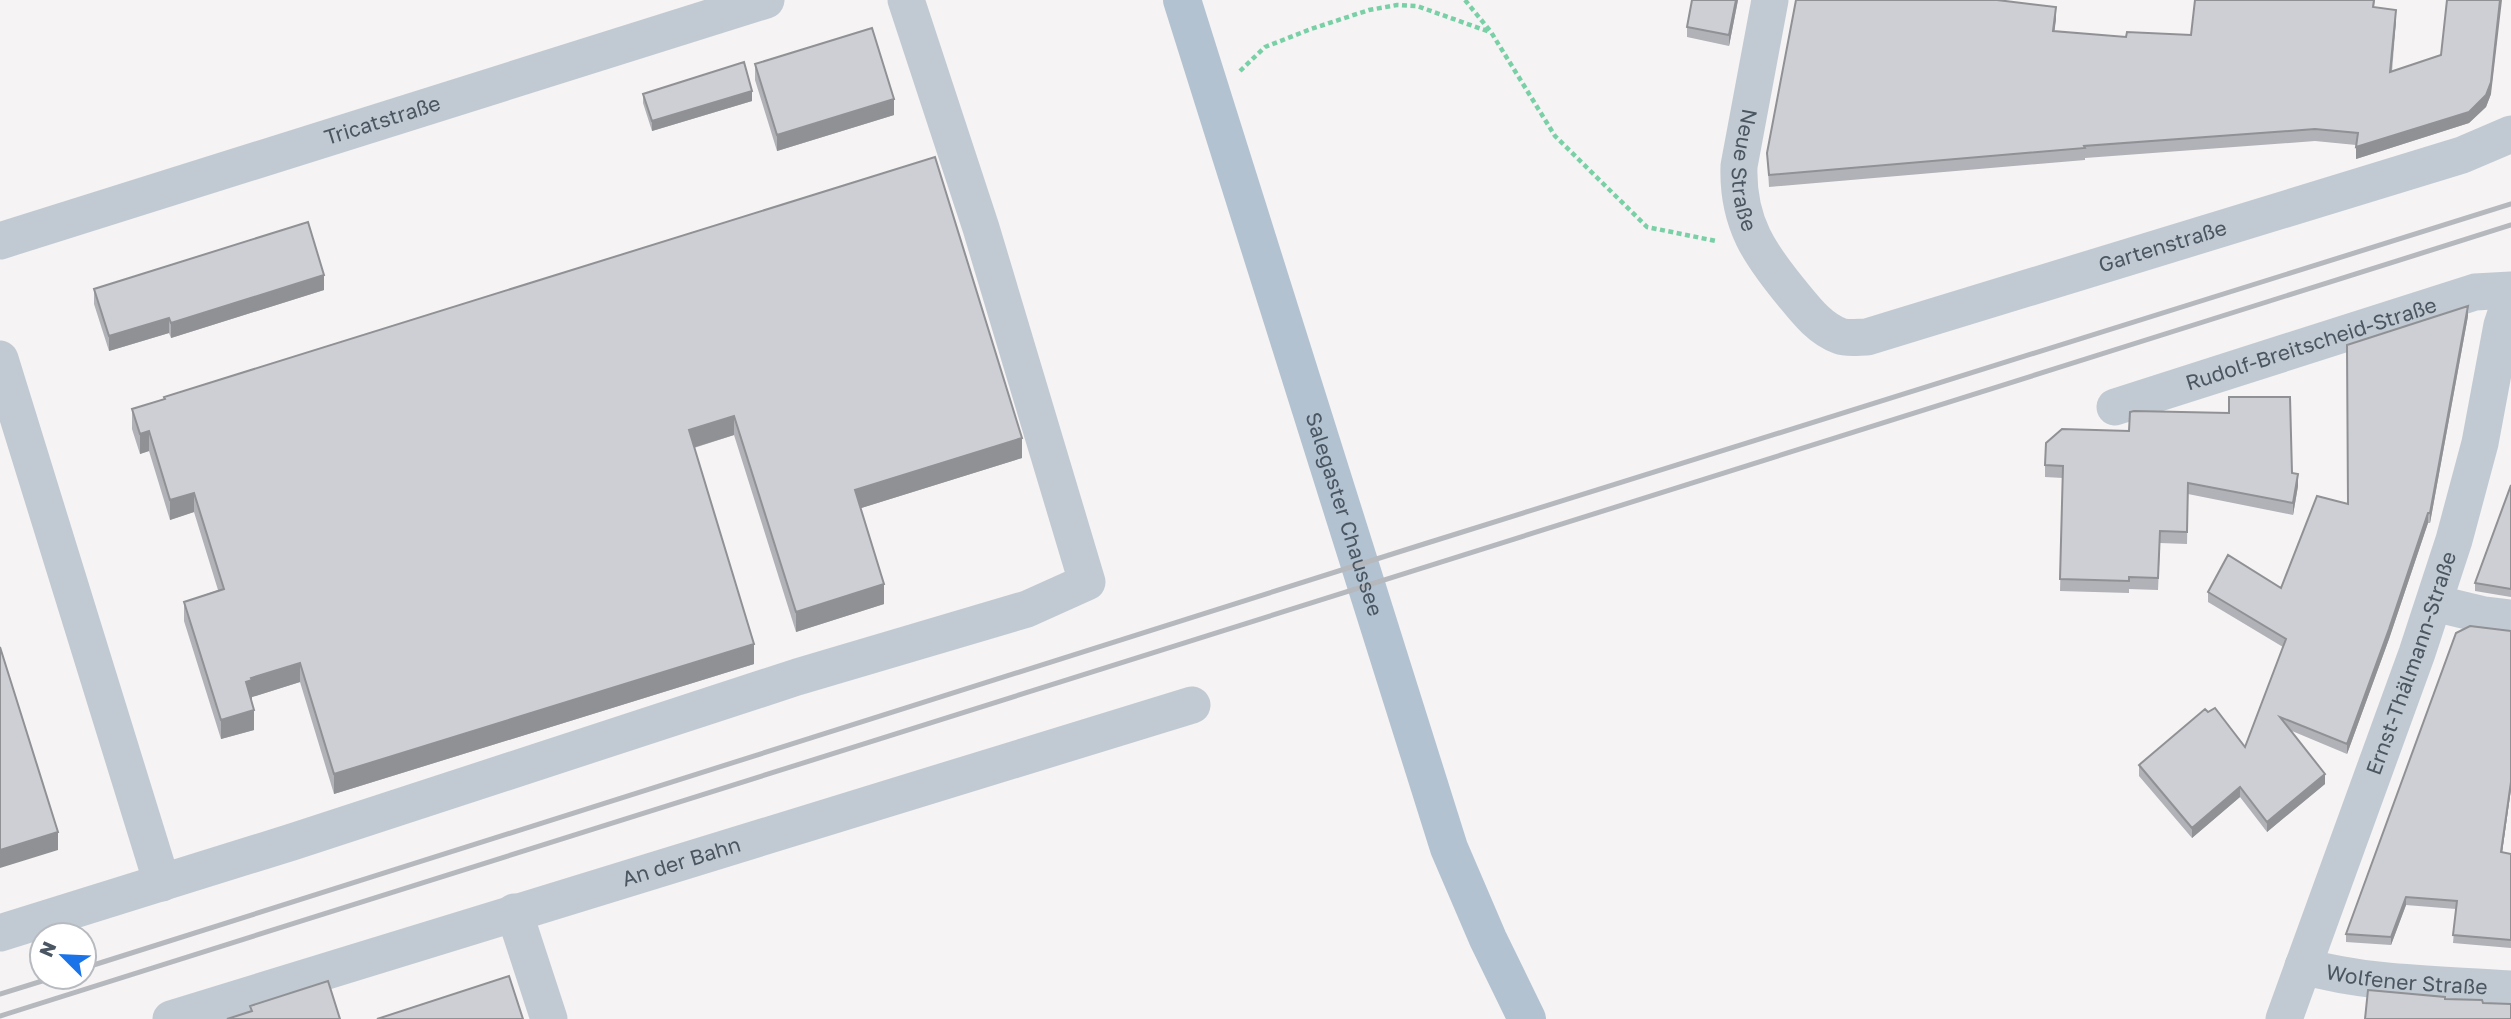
<svg xmlns="http://www.w3.org/2000/svg" width="2511" height="1019" font-family="'Golos Text',sans-serif">
<rect width="100%" height="100%" fill="#f5f3f3"/>
<g fill="none" stroke-linecap="round" stroke-linejoin="round">
<path stroke="#7ad0a6" stroke-width="4.5" stroke-dasharray="5 3.5" stroke-linecap="butt" d="M 1465,0 L 1491,32 L 1555,136 L 1647,227 L 1716,241
M 1240,71 L 1265,47 L 1311,29 L 1369,10 L 1397,5 L 1417,6 L 1490,32"/>
<g stroke="#c1cad2" stroke-width="37">
<path id="s1" d="M 1770,0 L 1739,166 C 1737,223 1760,255 1795,297 C 1808,313 1821,329 1840,336 C 1848,339 1859,337 1867,337 L 2462,155 L 2511,134"/>
<path id="s2" d="M 0,241 L 766,0"/>
<path d="M 0,359 L 162,883"/>
<path id="s3" d="M 2115,407 L 2475,292 L 2511,290"/>
<path d="M 2434,603 L 2484,615 L 2511,618"/>
<path d="M 514,912 L 549,1019"/>
<path d="M 0,933 L 292,842 L 797,677 L 1027,609 L 1087,582 L 981,228 L 906,0"/>
<path id="s4" d="M 2303,966 C 2370,985 2442,984 2511,989"/>
<path id="s5" d="M 171,1019 L 1192,705"/>
<path id="s6" d="M 2284,1019 L 2417,653 L 2454,540 L 2480,443 L 2502,325 L 2511,298"/>
</g>
<path stroke="#b3c2d1" stroke-width="38" id="s7" d="M 1182,0 L 1449,848 L 1488,939 L 1527,1019"/>
<path stroke="#b5b8bd" stroke-width="5" d="M 84,968 L 1424,544 L 2511,204
M 0,994 L 55,977
M 0,1016 L 2511,225"/>
</g>
<path fill="#b0b2b7" d="M 1692,0 L 1738,0 L 1729,46 L 1687,37 L 1687,27 Z
M 2195,0 L 2375,0 L 2374,7 L 2396,21 L 2392,72 L 2491,94 L 2486,107 L 2469,123 L 2356,159 L 2356,145 L 2315,141 L 2085,158 L 2085,160 L 1769,187 L 1767,153 L 2056,19 L 2054,31 L 2126,37 L 2191,35 Z
M 755,64 L 894,115 L 777,151 L 755,80 Z
M 643,94 L 752,101 L 652,131 L 643,103 Z
M 935,157 L 1022,458 L 861,508 L 884,604 L 796,632 L 734,435 L 694,448 L 754,664 L 334,794 L 300,682 L 252,697 L 252,700 L 251,700 L 254,730 L 221,739 L 184,621 L 184,602 L 218,590 L 194,512 L 170,520 L 149,451 L 140,454 L 132,429 L 132,409 L 164,399 L 164,397 Z
M 94,289 L 324,290 L 171,338 L 169,333 L 109,351 L 94,304 Z
M 2468,316 L 2430,523 L 2428,523 L 2389,639 L 2347,754 L 2292,731 L 2325,784 L 2267,832 L 2240,797 L 2192,838 L 2139,776 L 2139,765 L 2245,747 L 2283,647 L 2208,602 L 2208,592 L 2281,588 L 2348,504 Z
M 2045,465 L 2292,473 L 2298,486 L 2293,515 L 2188,494 L 2187,544 L 2160,543 L 2158,590 L 2129,589 L 2129,593 L 2060,591 L 2063,478 L 2045,477 Z
M 2511,485 L 2511,597 L 2475,591 L 2475,583 Z
M 2511,631 L 2511,789 L 2502,853 L 2511,853 L 2511,948 L 2453,943 L 2456,909 L 2406,905 L 2391,945 L 2346,942 L 2346,934 Z"/>
<path fill="#909195" d="M 1736,0 L 1738,0 L 1729,46 L 1729,35 Z
M 2500,0 L 2502,0 L 2491,94 L 2486,107 L 2469,123 L 2356,159 L 2356,147 Z
M 2056,7 L 2056,19 L 2053,43 L 2053,31 Z
M 2396,10 L 2396,21 L 2390,84 L 2390,72 Z
M 752,91 L 752,101 L 652,131 L 652,121 Z
M 894,99 L 894,115 L 777,151 L 777,135 Z
M 324,275 L 324,290 L 171,338 L 171,323 Z
M 2468,306 L 2468,316 L 2430,523 L 2430,513 Z
M 169,318 L 169,333 L 109,351 L 109,336 Z
M 734,416 L 734,435 L 689,449 L 689,430 Z
M 149,431 L 149,451 L 140,454 L 140,434 Z
M 1022,438 L 1022,458 L 855,510 L 855,490 Z
M 2298,474 L 2298,486 L 2293,515 L 2293,503 Z
M 194,493 L 194,512 L 170,520 L 170,500 Z
M 2428,513 L 2428,523 L 2389,639 L 2347,754 L 2347,744 Z
M 884,584 L 884,604 L 796,632 L 796,612 Z
M 754,644 L 754,664 L 334,794 L 334,774 Z
M 300,663 L 300,682 L 252,697 L 252,700 L 246,702 L 246,682 L 251,678 Z
M 254,710 L 254,730 L 221,739 L 221,720 Z
M 2325,774 L 2325,784 L 2267,832 L 2267,822 Z
M 2511,782 L 2511,789 L 2501,860 L 2501,852 Z
M 2240,787 L 2240,797 L 2192,838 L 2192,828 Z
M 58,832 L 58,850 L 0,868 L 0,850 Z
M 2406,897 L 2406,905 L 2391,945 L 2391,937 Z"/>
<path fill="#cdcfd5" stroke="#909195" stroke-width="2" d="M 1692,0 L 1736,0 L 1729,35 L 1687,27 Z
M 1796,0 L 1997,0 L 2056,7 L 2053,31 L 2126,37 L 2127,32 L 2191,35 L 2195,0 L 2374,0 L 2373,7 L 2396,10 L 2390,72 L 2441,55 L 2447,0 L 2500,0 L 2491,82 L 2486,95 L 2469,112 L 2356,147 L 2358,133 L 2315,129 L 2084,146 L 2085,148 L 1769,175 L 1767,153 Z
M 872,28 L 894,99 L 777,135 L 755,64 Z
M 744,62 L 752,91 L 652,121 L 643,94 Z
M 935,157 L 1022,438 L 855,490 L 884,584 L 796,612 L 734,416 L 689,430 L 754,644 L 334,774 L 300,663 L 251,678 L 252,680 L 246,682 L 254,710 L 221,720 L 184,602 L 224,589 L 194,493 L 170,500 L 149,431 L 140,434 L 132,409 L 165,399 L 164,397 Z
M 308,222 L 324,275 L 171,323 L 169,318 L 109,336 L 94,289 Z
M 2468,306 L 2430,513 L 2428,513 L 2389,629 L 2347,744 L 2280,717 L 2325,774 L 2267,822 L 2240,787 L 2192,828 L 2139,765 L 2205,709 L 2208,712 L 2215,708 L 2245,747 L 2286,639 L 2208,592 L 2228,555 L 2281,588 L 2317,496 L 2348,504 L 2347,345 Z
M 2229,397 L 2290,397 L 2292,473 L 2298,474 L 2293,503 L 2188,483 L 2187,532 L 2160,531 L 2158,578 L 2129,577 L 2129,581 L 2060,579 L 2063,466 L 2045,465 L 2046,443 L 2062,429 L 2129,431 L 2130,412 L 2134,411 L 2229,413 Z
M 2511,485 L 2511,589 L 2475,583 Z
M 2470,626 L 2511,631 L 2511,782 L 2501,852 L 2511,854 L 2511,940 L 2453,935 L 2457,901 L 2406,897 L 2391,937 L 2346,934 L 2456,633 Z
M 0,647 L 58,832 L 0,850 Z
M 509,976 L 523,1019 L 377,1019 Z
M 328,981 L 340,1019 L 227,1019 L 252,1011 L 250,1006 Z
M 2368,990 L 2445,997 L 2445,999 L 2482,1000 L 2483,1003 L 2511,1004 L 2511,1019 L 2365,1019 Z"/>
<g text-anchor="middle" stroke-width="5" stroke-linejoin="round" paint-order="stroke">
<g font-size="21" fill="#4a5661" stroke="#fff">
<text dy="7" stroke="none"><textPath href="#s2" startOffset="401">Tricatstraße</textPath></text>
<text dy="7" stroke="none"><textPath href="#s1" startOffset="173">Neue Straße</textPath></text>
<text dy="7" stroke="none"><textPath href="#s1" startOffset="712">Gartenstraße</textPath></text>
<text dy="7" stroke="none"><textPath href="#s3" startOffset="206">Rudolf-Breitscheid-Straße</textPath></text>
<text dy="7" stroke="none"><textPath href="#s7" startOffset="539">Salegaster Chaussee</textPath></text>
<text dy="7" stroke="none"><textPath href="#s6" startOffset="378">Ernst-Thälmann-Straße</textPath></text>
<text dy="7" stroke="none"><textPath href="#s5" startOffset="534">An der Bahn</textPath></text>
<text dy="7" stroke="none"><textPath href="#s4" startOffset="105">Wolfener Straße</textPath></text>
</g>
</g>
<g transform="translate(63 956) rotate(294)"><circle r="33" fill="#ffffff" stroke="#b7bbc0" stroke-width="2"/>
<path d="M0-5L12 26L0 18L-12 26Z" fill="#1a73e8"/>
<text y="-10" font-size="19" font-weight="bold" text-anchor="middle" fill="#4a5661">N</text>
</g>
</svg>
